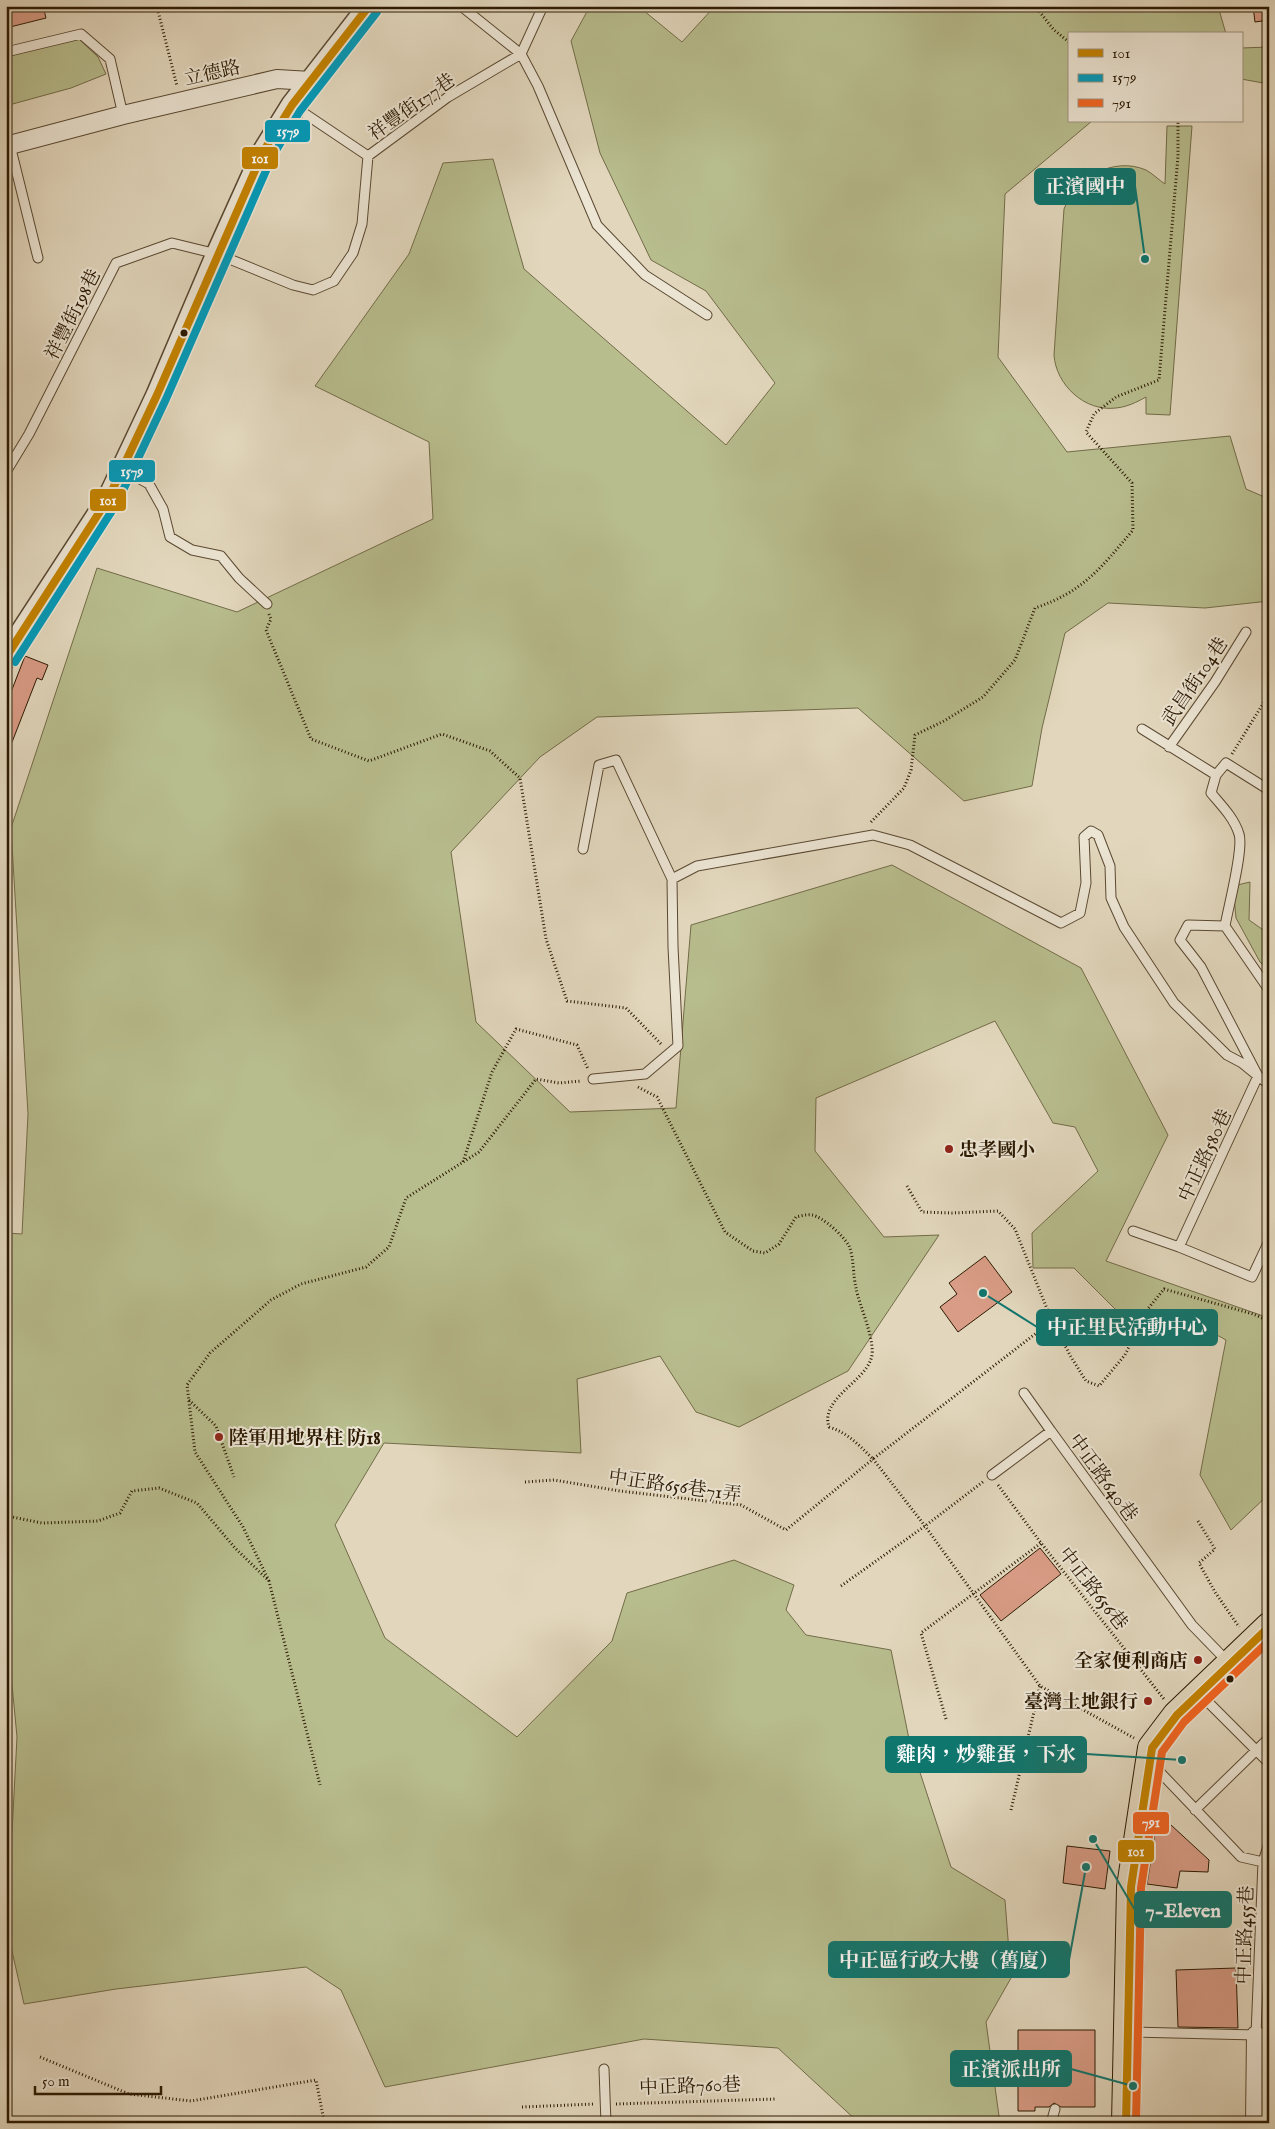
<svg xmlns="http://www.w3.org/2000/svg" width="1275" height="2129" font-family="'IM FELL English','Noto Serif TC',serif">
<rect width="100%" height="100%" fill="#e2d7bd"/>
<filter id="stains"><feTurbulence type="fractalNoise" baseFrequency=".004" numOctaves="4"/><feColorMatrix values="0 0 0 0 .2 0 0 0 0 .09 0 0 0 0 .02 0 0 0 .5 -.17"/></filter>
<radialGradient id="worn" r=".72"><stop offset=".6" stop-color="#630" stop-opacity="0"/><stop offset="1" stop-color="#630" stop-opacity=".3"/></radialGradient>
<path fill="#b8bd8e" stroke="#726c48" d="M 590,6 L 638,6 L 682,42 L 715,6 L 863,6 L 902,12 L 905,6 L 1218,6 L 1226,34 L 1069,34 L 1069,121 L 1092,121 L 1005,194 L 998,357 L 1067,452 L 1230,436 L 1246,489 L 1269,499 L 1269,601 L 1205,608 L 1108,603 L 1065,633 L 1042,728 L 1032,786 L 964,801 L 858,708 L 597,717 L 540,757 L 451,852 L 476,1022 L 570,1112 L 676,1108 L 691,925 L 892,865 L 1081,968 L 1168,1135 L 1106,1261 L 1269,1318 L 1269,1494 L 1231,1530 L 1200,1475 L 1226,1340 L 1173,1311 L 1124,1318 L 1074,1268 L 1033,1268 L 1032,1233 L 1098,1171 L 1075,1127 L 1053,1123 L 995,1021 L 816,1098 L 815,1151 L 884,1237 L 939,1235 L 848,1371 L 739,1427 L 696,1412 L 660,1356 L 577,1379 L 581,1453 L 384,1443 L 335,1525 L 385,1638 L 517,1737 L 612,1641 L 627,1593 L 734,1560 L 794,1585 L 786,1610 L 806,1635 L 891,1650 L 909,1739 L 951,1867 L 1005,1900 L 1011,1978 L 986,2022 L 1000,2123 L 858,2122 L 778,2048 L 644,2039 L 385,2087 L 341,1990 L 306,1967 L 116,1989 L 24,2004 L 7,1929 L 17,1737 L 6,1621 L 6,1233 L 22,1234 L 28,1114 L 11,828 L 97,568 L 237,612 L 433,519 L 429,442 L 315,386 L 409,254 L 443,163 L 493,159 L 524,269 L 726,445 L 775,383 L 706,291 L 651,260 L 600,153 L 571,41 Z
M 78,38 L 98,57 L 106,74 L 71,88 L 9,105 L 9,114 L 6,115 L 6,55 Z
M 1269,47 L 1269,84 L 1241,79 L 1241,48 Z
M 1167,126 L 1192,126 L 1170,415 L 1146,414 L 1146,397 C 1137,402 1127,407 1116,408 C 1085,412 1056,385 1054,355 L 1064,209 C 1076,178 1113,156 1146,170 C 1153,174 1159,180 1165,184 Z
M 1250,882 L 1249,920 L 1269,934 L 1269,971 L 1260,962 L 1236,918 L 1233,886 Z"/>
<path fill="#d99c86" stroke="#2c1a03" d="M 6,6 L 43,6 L 46,18 L 6,28 Z
M 1253,6 L 1269,6 L 1269,20 L 1255,22 Z
M 25,656 L 48,665 L 42,680 L 37,678 L 7,755 L 6,705 Z
M 985,1256 L 1012,1292 L 958,1332 L 940,1307 L 957,1294 L 949,1283 Z
M 1040,1548 L 1061,1574 L 1001,1621 L 980,1595 Z
M 1158,1813 L 1209,1860 L 1208,1872 L 1180,1871 L 1177,1888 L 1147,1884 Z
M 1067,1846 L 1110,1851 L 1105,1889 L 1063,1883 Z
M 1236,1968 L 1238,2028 L 1178,2027 L 1176,1970 Z
M 1018,2030 L 1095,2030 L 1095,2107 L 1061,2107 L 1054,2103 L 1049,2107 L 1035,2107 L 1035,2111 L 1018,2111 Z"/>
<g fill="none" stroke-linecap="round" stroke-linejoin="round">
<defs>
<path id="service" d="M 461,6 L 521,54 L 538,86 L 597,225 L 645,275 L 707,315
M 6,52 L 81,34 L 110,59 L 123,115
M 292,105 L 368,156
M 10,145 L 38,258
M 122,469 L 149,484 L 163,509 L 170,537 L 192,550 L 221,556 L 239,578 L 267,604
M 6,472 L 29,434 L 116,263 L 172,243 L 217,254 L 293,285 L 313,290 L 334,281 L 353,253 L 362,224 L 368,156 L 448,97 L 521,54 L 543,6
M 1142,729 L 1216,775
M 1169,747 L 1215,682 L 1246,632
M 1269,790 L 1226,763 L 1216,775 L 1211,793 C 1222,806 1234,818 1239,834 C 1244,849 1228,908 1225,926 L 1188,925 L 1180,940 L 1201,967 L 1258,1076 L 1269,1084
M 583,849 L 599,765 L 616,760 L 672,879 L 697,866 L 873,835 L 910,845 L 1061,923 L 1080,913 L 1086,883 L 1084,837 L 1091,831 L 1098,835 L 1110,866 L 1111,898 L 1124,927 L 1174,1003 L 1227,1055 L 1242,1063 L 1258,1076 L 1179,1247
M 1225,926 L 1269,990
M 593,1079 L 645,1074 L 678,1046 L 673,947 L 672,879
M 1133,1231 L 1179,1247 L 1252,1277 L 1269,1241
M 1024,1393 L 1051,1431
M 992,1475 L 1051,1431 L 1192,1625 L 1228,1662
M 1202,1696 L 1269,1763
M 1195,1810 L 1269,1738
M 1263,1862 L 1269,1843
M 1132,2032 L 1256,2035 L 1263,1862 L 1241,1857 L 1155,1767
M 604,2069 L 606,2123
M 1051,2123 L 1055,2109"/>
<path id="minor" d="M 6,146 L 123,115 L 277,79 L 311,81
M 1255,2123 L 1256,2035"/>
<path id="tertiary" d="M 6,658 L 9,651 L 108,499 L 157,395 L 217,254 L 263,152 L 292,105 L 369,6"/>
<path id="primary" d="M 1126,2123 L 1131,1887 L 1152,1748 L 1177,1715 L 1269,1627"/>
</defs>
<use href="#service" stroke="#5a4932" stroke-width="11"/>
<use href="#minor" stroke="#5a4932" stroke-width="20"/>
<use href="#tertiary" stroke="#5a4932" stroke-width="24"/>
<use href="#primary" stroke="#2c1a03" stroke-width="30"/>
<path stroke="#2c1a03" stroke-width="3" stroke-dasharray="1 2.5" stroke-linecap="butt" d="M 155,6 L 158,11 L 177,86
M 1035,6 L 1054,30 L 1069,42
M 269,614 L 271,619 L 266,630 L 311,739 L 369,761 L 442,734 L 490,751 L 520,778 L 546,939 L 567,1001 L 626,1008 L 662,1045
M 1232,754 L 1269,694
M 871,822 L 904,788 L 911,770 L 915,735 L 944,721 L 983,697 L 1015,660 L 1035,608 C 1083,592 1101,568 1133,530 L 1132,483 L 1086,432 L 1094,414 L 1116,397 L 1159,380 L 1178,156 L 1178,121
M 638,1087 L 657,1097 L 725,1232 L 753,1251 L 765,1253 L 779,1244 L 796,1217 C 801,1216 807,1214 812,1215 C 823,1217 844,1236 849,1246 C 854,1257 853,1277 856,1288 C 859,1305 877,1343 871,1359 C 863,1383 820,1399 829,1427 C 848,1433 859,1445 873,1459 L 1052,1321
M 463,1162 L 492,1072 L 516,1029 L 577,1045 L 588,1069
M 907,1186 L 922,1212 L 952,1213 L 998,1211 L 1015,1229 L 1052,1321 L 1071,1357 L 1086,1381 L 1099,1386 L 1125,1355 L 1147,1310 L 1164,1289 L 1253,1314 L 1269,1321
M 189,1400 L 216,1426 L 234,1477
M 525,1482 L 554,1480 L 620,1491 L 741,1505 L 786,1530 L 873,1459 L 925,1526 L 1040,1686 L 1134,1738
M 998,1485 L 1041,1543 L 1164,1699
M 6,1517 L 12,1517 L 42,1523 L 98,1521 L 120,1513 L 132,1491 L 159,1488 L 197,1503 L 235,1548 L 269,1581 L 320,1785
M 1198,1521 L 1215,1549 L 1199,1563 L 1215,1592 L 1239,1627
M 269,1581 L 243,1527 L 195,1452 L 187,1385 L 210,1353 L 271,1300 L 301,1284 L 366,1267 L 389,1247 L 406,1198 L 479,1152 L 536,1079 L 559,1083 L 581,1081
M 841,1586 L 925,1526 L 984,1481
M 946,1719 L 921,1633 L 1041,1543
M 1011,1810 L 1040,1686
M 40,2057 L 129,2094 L 191,2101 L 316,2080 L 324,2121 L 312,2123
M 616,2104 L 775,2099
M 522,2107 L 595,2104"/>
<use href="#service" stroke="#ece5d4" stroke-width="9"/>
<use href="#minor" stroke="#ece5d4" stroke-width="18"/>
<use href="#tertiary" stroke="#ece5d4" stroke-width="21"/>
<use href="#primary" stroke="#e2d7bd" stroke-width="28"/>
<defs>
<path id="bus-1" d="M 6,657 L 108,499 L 157,395 L 263,152 L 292,105 L 369,6
M 1126,2123 L 1131,1887 L 1152,1748 L 1177,1715 L 1269,1627"/>
<path id="bus-2" d="M 15,662 L 117,503 L 166,399 L 272,157 L 300,111 L 377,12"/>
<path id="bus-3" d="M 1136,2123 L 1141,1888 L 1162,1752 L 1184,1722 L 1269,1641"/>
</defs>
<use href="#bus-1" stroke="#ece5d4" stroke-width="11"/>
<use href="#bus-2" stroke="#ece5d4" stroke-width="11"/>
<use href="#bus-3" stroke="#ece5d4" stroke-width="11"/>
<use href="#bus-1" stroke="#c48301" stroke-width="8"/>
<use href="#bus-2" stroke="#049bba" stroke-width="8"/>
<use href="#bus-3" stroke="#f26522" stroke-width="8"/>
</g>
<g fill="#2c1a03" stroke="#ece5d4" stroke-width="2">
<circle cx="184" cy="333" r="4.5"/>
<circle cx="1230" cy="1679" r="4.5"/>
</g>
<g fill="#8f2418" stroke="#ece5d4" stroke-width="2">
<circle cx="949" cy="1149" r="5"/>
<circle cx="219" cy="1437" r="5"/>
<circle cx="1198" cy="1660" r="5"/>
<circle cx="1148" cy="1701" r="5"/>
</g>
<g text-anchor="middle" stroke-width="4" stroke-linejoin="round" paint-order="stroke">
<g font-size="19" fill="#2c1a03" stroke="#ece5d4">
<text transform="translate(212 72) rotate(-13)" y="7">立德路</text>
<text transform="translate(411 106) rotate(-35)" y="7">祥豐街177巷</text>
<text transform="translate(72 314) rotate(-63)" y="7">祥豐街198巷</text>
<text transform="translate(1194 681) rotate(-56)" y="7">武昌街104巷</text>
<text transform="translate(1204 1155) rotate(-65)" y="7">中正路580巷</text>
<text transform="translate(1104 1477) rotate(54)" y="7">中正路640巷</text>
<text transform="translate(675 1485) rotate(8)" y="7">中正路656巷71弄</text>
<text transform="translate(1094 1588) rotate(52)" y="7">中正路656巷</text>
<text transform="translate(1244 1935) rotate(-88)" y="7">中正路455巷</text>
<text transform="translate(690 2085) rotate(-2)" y="7">中正路760巷</text>
</g>
<g font-size="19" font-weight="bold" fill="#2c1a03" stroke="#ece5d4" text-anchor="start">
<text x="959" y="1156">忠孝國小</text>
<text x="229" y="1444">陸軍用地界柱 防18</text>
<text x="1188" y="1667" text-anchor="end">全家便利商店</text>
<text x="1138" y="1708" text-anchor="end">臺灣土地銀行</text>
</g>
</g>
<path fill="none" stroke="#0f766e" stroke-width="2" d="M1145 259L1135 186M983 1293L1037 1327M1182 1760L1086 1754M1093 1839L1135 1910M1086 1867L1069 1960M1133 2086L1071 2069"/>
<g fill="#0f766e" stroke="#ece5d4" stroke-width="2">
<circle cx="1145" cy="259" r="5"/>
<circle cx="983" cy="1293" r="5"/>
<circle cx="1182" cy="1760" r="5"/>
<circle cx="1093" cy="1839" r="5"/>
<circle cx="1086" cy="1867" r="5"/>
<circle cx="1133" cy="2086" r="5"/>
</g>
<g fill="#0f766e" stroke="#0f766e" stroke-width="2">
<rect x="1035" y="169" width="100" height="35" rx="5"/>
<rect x="1037" y="1310" width="180" height="35" rx="5"/>
<rect x="886" y="1737" width="200" height="35" rx="5"/>
<rect x="1135" y="1892" width="96" height="35" rx="5"/>
<rect x="829" y="1942" width="240" height="35" rx="5"/>
<rect x="951" y="2051" width="120" height="35" rx="5"/>
</g>
<g font-size="20" text-anchor="middle" font-weight="bold" fill="#fff">
<text x="1085" y="193">正濱國中</text>
<text x="1127" y="1334">中正里民活動中心</text>
<text x="986" y="1761">雞肉，炒雞蛋，下水</text>
<text x="1183" y="1917">7-Eleven</text>
<text x="949" y="1967">中正區行政大樓（舊廈）</text>
<text x="1011" y="2076">正濱派出所</text>
</g>
<g stroke="#ece5d4" stroke-width="2">
<rect x="264" y="119" width="47" height="24" rx="5" fill="#049bba"/>
<rect x="241" y="146" width="38" height="24" rx="5" fill="#c48301"/>
<rect x="108" y="459" width="48" height="24" rx="5" fill="#049bba"/>
<rect x="89" y="488" width="38" height="24" rx="5" fill="#c48301"/>
<rect x="1132" y="1811" width="38" height="24" rx="5" fill="#f26522"/>
<rect x="1117" y="1839" width="38" height="24" rx="5" fill="#c48301"/>
</g>
<g font-size="14" text-anchor="middle" font-weight="bold" fill="#fff">
<text x="288" y="136">1579</text>
<text x="260" y="163">101</text>
<text x="132" y="476">1579</text>
<text x="108" y="505">101</text>
<text x="1151" y="1827">791</text>
<text x="1136" y="1856">101</text>
</g>
<rect width="1275" height="2129" fill="none" stroke="#e2d7bd" stroke-width="25"/>
<rect x="8" y="8" width="1260" height="2114" fill="none" stroke="#2c1a03" stroke-width="2.5"/>
<rect x="12" y="12" width="1250" height="2104" fill="none" stroke="#2c1a03"/>
<rect x="1068" y="32" width="175" height="90" fill="#ece5d4" stroke="#9f9480"/>
<rect x="1078" y="49" width="25" height="8" fill="#c48301" stroke="#9f9480"/>
<text x="1112" y="58" font-size="15" fill="#2c1a03">101</text>
<rect x="1078" y="74" width="25" height="8" fill="#049bba" stroke="#9f9480"/>
<text x="1112" y="82" font-size="15" fill="#2c1a03">1579</text>
<rect x="1078" y="99" width="25" height="8" fill="#f26522" stroke="#9f9480"/>
<text x="1112" y="108" font-size="15" fill="#2c1a03">791</text>
<path d="M35 2086v8h126v-8" fill="none" stroke="#2c1a03" stroke-width="2.5"/>
<text x="42" y="2086" font-size="15" fill="#2c1a03" stroke="#ece5d4" stroke-width="4" paint-order="stroke">50 m</text>
<rect width="100%" height="100%" filter="url(#stains)"/>
<rect width="100%" height="100%" fill="url(#worn)"/>
</svg>
